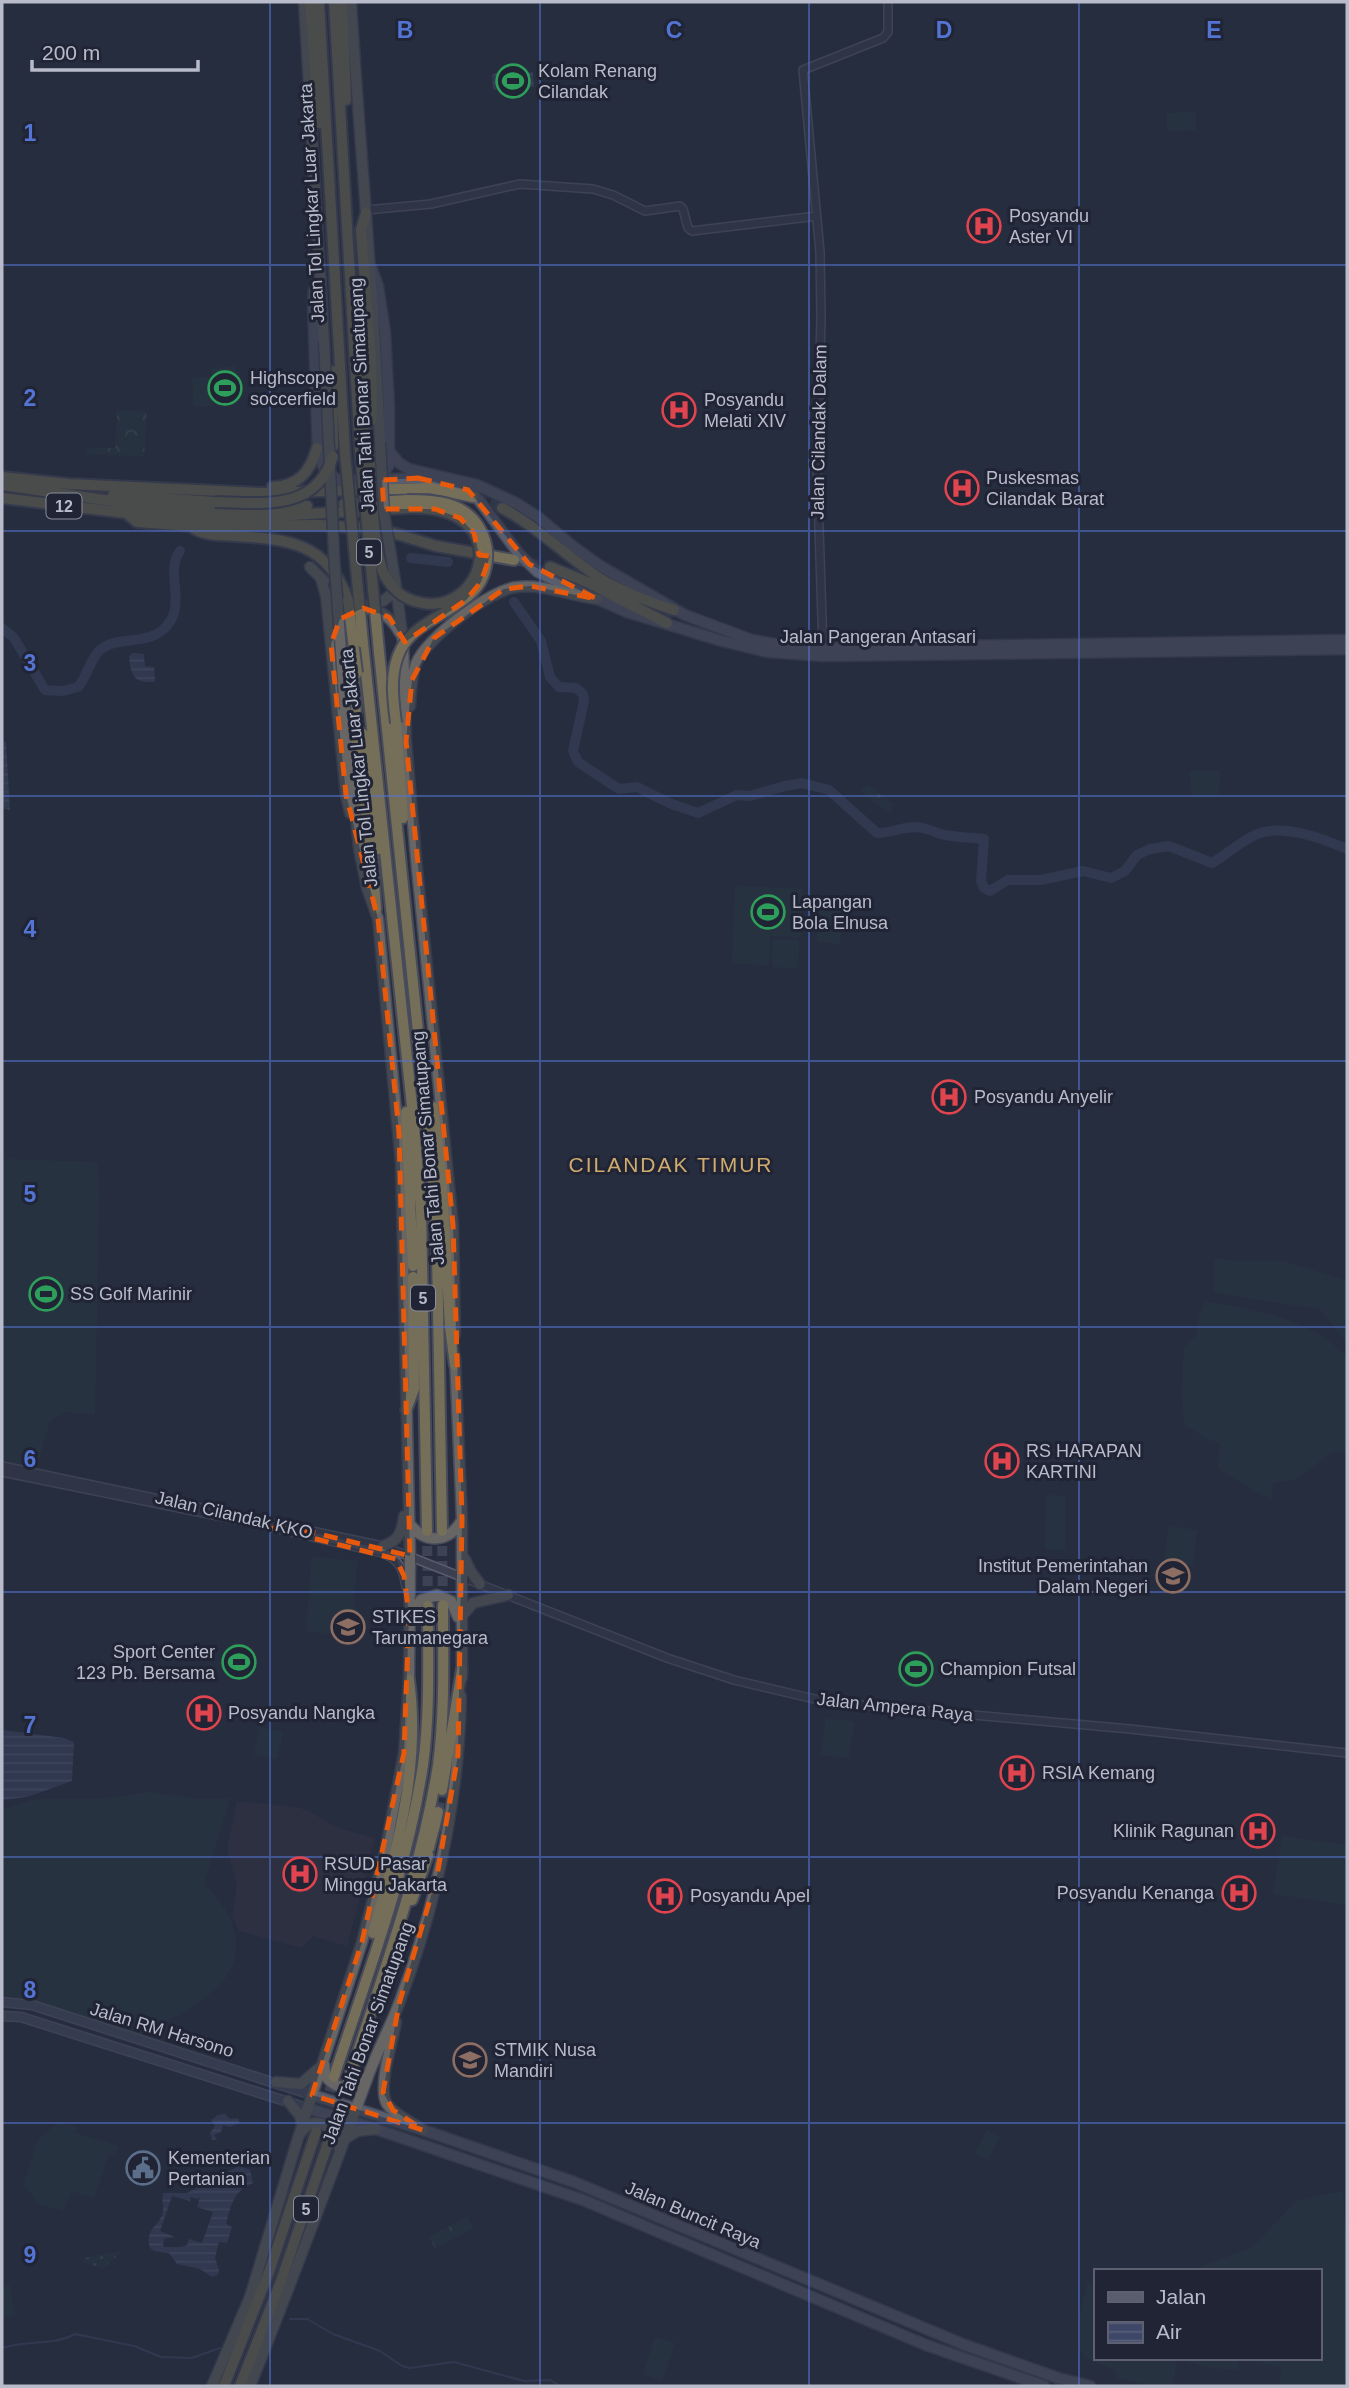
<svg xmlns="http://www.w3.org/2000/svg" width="1349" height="2388" font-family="Helvetica,sans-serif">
<defs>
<pattern id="forest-crowns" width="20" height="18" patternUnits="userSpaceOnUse" patternTransform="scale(1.75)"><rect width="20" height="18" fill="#293940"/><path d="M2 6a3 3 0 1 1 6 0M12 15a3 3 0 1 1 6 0" fill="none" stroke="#46545a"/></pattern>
<pattern id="garden-dots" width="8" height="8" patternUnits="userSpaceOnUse" patternTransform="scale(1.75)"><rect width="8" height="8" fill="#293940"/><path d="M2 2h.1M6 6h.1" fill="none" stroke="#46545a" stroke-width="1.8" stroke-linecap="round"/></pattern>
<pattern id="water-rules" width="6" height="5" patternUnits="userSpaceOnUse" patternTransform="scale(1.75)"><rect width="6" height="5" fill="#3e4767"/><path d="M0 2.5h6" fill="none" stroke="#58607b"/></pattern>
</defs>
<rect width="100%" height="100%" fill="#272d3f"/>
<path fill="#373340" d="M 237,1801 L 297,1807 L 309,1811 L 335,1827 L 375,1838 L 347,1946 L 313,1936 L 301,1948 L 239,1931 L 232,1916 L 237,1886 L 227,1849 Z"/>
<path fill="#293940" d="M 1196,112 L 1196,130 L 1167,131 L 1167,113 Z
M 235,366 L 239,399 L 212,401 L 212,406 L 194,407 L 192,378 L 212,377 L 212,368 Z
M 1220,770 L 1219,797 L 1192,798 L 1190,771 Z
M 735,886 L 803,889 L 801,937 L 770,936 L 769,965 L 732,964 Z
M 819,899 L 843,901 L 840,944 L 817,942 Z
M 773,939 L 799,940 L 798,968 L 772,967 Z
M 2,1159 L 98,1162 L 99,1195 L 95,1415 L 66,1412 L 50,1421 L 36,1470 L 2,1462 Z
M 1214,1258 L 1236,1261 L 1283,1261 L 1347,1281 L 1347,1343 L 1320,1309 L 1214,1293 Z
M 1205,1302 C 1250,1308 1317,1320 1347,1358 L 1347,1451 L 1333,1452 L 1294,1480 L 1273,1483 L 1271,1500 L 1218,1469 L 1220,1443 L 1207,1439 L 1184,1424 L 1182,1392 L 1184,1347 L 1196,1337 L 1199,1316 Z
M 1046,1495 L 1065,1496 L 1065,1550 L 1045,1549 Z
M 1169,1526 L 1197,1530 L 1193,1565 L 1164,1561 Z
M 312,1557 L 357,1561 L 354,1605 L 359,1611 L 357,1636 L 306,1631 Z
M 910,1649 L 929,1652 L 923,1689 L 903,1686 Z
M 826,1718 L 854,1722 L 849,1758 L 821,1755 Z
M 259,1727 L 283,1732 L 277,1759 L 254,1754 Z
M 150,1792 L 196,1799 L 230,1799 L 204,1884 C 240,1918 252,1962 208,1995 C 190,2009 168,2020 149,2033 L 140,2035 L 72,2013 L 13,1996 L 2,1996 L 2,1810 L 36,1799 L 102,1799 Z
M 1282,1836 L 1347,1845 L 1347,1905 L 1273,1894 Z
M 59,2121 L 77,2127 L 75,2133 L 118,2146 L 115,2155 L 109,2153 L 94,2198 L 71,2191 L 64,2211 L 39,2204 L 24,2185 L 37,2141 Z
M 987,2130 L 1000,2137 L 988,2159 L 975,2153 Z
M 1343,2191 L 1345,2231 L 1347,2232 L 1347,2375 L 1342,2386 L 1280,2386 L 1281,2367 L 1240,2358 L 1319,2358 L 1319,2271 L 1197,2271 L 1204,2265 L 1252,2248 L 1296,2201 Z
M 1088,2282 L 1095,2284 L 1095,2358 L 1238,2358 L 1238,2370 L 1212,2368 L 1177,2359 L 1172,2386 L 1152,2386 L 1116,2377 L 1116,2370 C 1107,2366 1093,2363 1086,2357 C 1068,2341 1084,2302 1088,2282 Z
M 10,2286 L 15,2315 L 2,2317 L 2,2287 Z
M 655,2337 L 675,2343 L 662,2381 L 643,2374 Z"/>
<path fill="url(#forest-crowns)" d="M 117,410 L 147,412 L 144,456 L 86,454 L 87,448 L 115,448 Z
M 868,785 L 894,804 L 890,814 L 861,791 Z
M 467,2217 L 473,2228 L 435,2248 L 429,2237 Z"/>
<path fill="url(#garden-dots)" d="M 122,2251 L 103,2269 L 82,2261 L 84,2258 Z"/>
<path fill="url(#water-rules)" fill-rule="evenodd" d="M 508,70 L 512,74 L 533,72 L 534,87 L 493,90 L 492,75 L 500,71 Z
M 133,653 L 144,654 L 145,666 L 154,667 L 155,682 C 133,683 131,676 129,656 Z
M 2,738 L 6,743 L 10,810 L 2,808 Z
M 3,1730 L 64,1738 L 74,1742 L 72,1781 L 27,1797 L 2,1800 Z
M 225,2114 L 230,2119 L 238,2118 L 240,2123 L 230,2127 L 223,2125 L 221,2132 L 214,2135 L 217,2139 L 212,2140 L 210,2133 L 215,2126 L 211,2120 L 218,2115 Z
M 239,2166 L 250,2170 L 253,2183 C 232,2192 232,2204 226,2224 L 232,2227 L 227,2243 L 219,2242 L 215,2258 L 219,2270 L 218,2275 L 212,2277 L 200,2269 L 177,2264 L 169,2253 L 154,2251 L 150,2248 C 144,2228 161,2226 163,2211 C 164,2204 161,2200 163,2193 L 187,2193 ZM 172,2196 L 190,2201 L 191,2197 L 197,2199 L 200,2197 L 197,2207 L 213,2212 L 202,2243 L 189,2239 L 187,2245 L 181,2247 L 165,2247 L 163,2245 L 164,2239 L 175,2237 L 160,2231 Z"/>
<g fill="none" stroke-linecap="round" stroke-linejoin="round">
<path stroke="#3e4767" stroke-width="2" d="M 290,2319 L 307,2319 L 333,2334 L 380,2351 L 402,2366 L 410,2368 L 454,2362 L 524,2381 L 550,2380 L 560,2386
M 3,2348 C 27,2340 53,2346 75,2334 L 134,2346 L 161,2357 L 192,2358 L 220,2348"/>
<path stroke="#3e4767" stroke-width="10" d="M 411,558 L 448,562
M 514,602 L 541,641 L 550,677 L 559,687 L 576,688 L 583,694 L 584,701 L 573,751 L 578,762 L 619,789 L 637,787 L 669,803 L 698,813 L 737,795 L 750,796 L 785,786 L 802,783 L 829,790 L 877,833 C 891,833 902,827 916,827 C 926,828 930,830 938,833 C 951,838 969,837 984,839 L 981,881 L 984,888 L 990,891 L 1008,880 L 1041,880 L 1083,871 L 1111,878 L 1125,871 L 1137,855 L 1150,849 L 1169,846 L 1212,863 C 1226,855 1240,842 1255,835 C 1283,823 1321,838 1347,849
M 2,628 L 14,638 L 45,690 L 63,691 L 78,687 C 87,677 90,659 100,650 C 118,634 152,648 169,623 C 185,601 165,571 180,551"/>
<path stroke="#3d4254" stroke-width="10" stroke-dasharray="10 5" stroke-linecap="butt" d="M 476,498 L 502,508
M 514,560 L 550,567
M 427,1531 L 428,1606
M 442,1531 L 443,1605
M 438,1812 L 442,1790
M 320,2120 L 334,2077
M 330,2137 L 348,2082"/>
<defs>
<path id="tertiary" d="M 366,210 L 431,204 L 520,184 L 593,189 L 613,195 L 645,211 L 680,206 L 683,209 L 688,228 L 692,231 L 817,216
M 823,648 L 817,468 L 821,318 L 820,252 L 803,70 L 883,38 L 888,32 L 888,2
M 2,1466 L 383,1546 L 667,1658 L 734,1680 L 827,1702 L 1130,1729 L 1347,1753
M 2,1472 L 243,1521 L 382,1553 C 400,1560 403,1569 406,1587"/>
<path id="secondary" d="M 2,2002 L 32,2005 L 312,2095
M 2,2016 L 21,2017 L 307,2108"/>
<path id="primary" d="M 371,267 L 378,286 L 385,332 L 389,407 L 389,465 L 378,480
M 321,279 L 314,291 L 313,303 L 318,455 L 326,472 L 338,480 L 345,481 L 418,478 L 456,485 L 475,495 L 519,554 L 538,572 L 550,578 L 627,612 L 722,641 L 768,652 L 824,656 L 1347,649
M 391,453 L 399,463 L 409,469 L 477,485 L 516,503 L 538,517 L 575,548 L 602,567 L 685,615 L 752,640 L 781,645 L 823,648 L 1347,640
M 312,2095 L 423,2130 L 574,2182 L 965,2345 L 1058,2378 L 1090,2386
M 307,2108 L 376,2129 L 583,2200 L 926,2345 L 1044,2386"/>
<path id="trunk" d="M 304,2 L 324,341
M 351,2 C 360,149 374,295 380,442
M 310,567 L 324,581
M 321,579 L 326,596 L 346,795 L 350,813
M 396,587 L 403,641 L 406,741 L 416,858 L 453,1225 L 455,1335
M 368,605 L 383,601 L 397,590
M 352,610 C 373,604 390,614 400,633
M 410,706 C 411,692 411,677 416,664 C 425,639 491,589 517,587 C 544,584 570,596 597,599
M 455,1357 L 462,1519 L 462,1678
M 409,1523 C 425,1545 449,1543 462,1520
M 383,1546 C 399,1541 402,1532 404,1516
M 465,1559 L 471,1572 L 480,1584
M 410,1614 L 421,1600 L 437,1595 L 451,1601 L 458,1617
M 461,1617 L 473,1603 L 508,1595
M 396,2022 C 393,2041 377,2088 387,2104 C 395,2115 412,2122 423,2130
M 324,2064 L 326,2077 C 339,2092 353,2089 367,2077
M 276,2082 L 301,2084 L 318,2069
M 288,2101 L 300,2116 L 302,2125
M 300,2134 C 314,2111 338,2128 340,2151
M 346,2138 L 358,2131 L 376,2129
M 212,2386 L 250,2297 L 298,2138 L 362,1942 L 385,1852 L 404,1753 L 409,1680 L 410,1556 L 401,1164 L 378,919 L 367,888 L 359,849 L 345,709
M 250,2386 C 291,2285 329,2182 367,2079 C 376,2053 390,2028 400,2001 C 436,1905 459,1800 461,1696"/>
<path id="motorway" d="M 310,2 L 319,123
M 319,2 L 345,453
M 334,2 L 360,451
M 342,2 L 346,100
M 366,213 L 361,230 L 371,359 L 372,418 L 367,425
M 357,318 L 365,403
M 332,371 L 333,446
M 2,477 L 69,484 L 259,493 L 430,488 L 473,497
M 2,485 C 71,494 140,508 210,510 C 242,510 274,508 307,506
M 272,487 C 299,486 310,472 317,448
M 113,495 L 215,502
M 2,498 L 126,513 L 197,518 L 259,517 L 408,508
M 344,504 L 407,500
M 502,508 C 536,526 563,553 595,575 C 619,591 646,601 674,610
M 126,513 L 137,522 L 191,526 L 320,525 L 380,529 L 436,546 L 514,560
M 193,528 C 206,536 220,535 235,536 C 288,539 328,543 348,600
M 550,567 L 587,582 L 667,623
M 363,643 L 414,1125 L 421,1210 L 427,1531
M 379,652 L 432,1168 L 437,1252 L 442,1531
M 356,664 L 354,676 L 358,759 L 372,856 L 376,909
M 396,723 L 403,818
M 363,734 L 378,849
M 433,1107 L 441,1171 L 450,1327 L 455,1365
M 406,1112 L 413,1266
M 406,1410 L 414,1389 L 413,1277
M 442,1790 L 462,1670
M 434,1829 L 438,1812
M 429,1848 L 433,1832
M 412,1900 L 428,1855
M 373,1933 C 397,1848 421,1768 409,1680
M 334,2077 C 367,1975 407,1872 423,1765 C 430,1713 428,1659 428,1606
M 348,2082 C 381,1978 421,1873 438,1765 C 445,1712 443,1658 443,1605
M 224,2386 L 269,2272 L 316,2132
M 240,2386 L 281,2281 L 330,2137"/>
</defs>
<use href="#tertiary" stroke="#595d6d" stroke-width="10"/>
<use href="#secondary" stroke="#595d6d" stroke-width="11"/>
<use href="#primary" stroke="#454858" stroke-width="13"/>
<use href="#trunk" stroke="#464a5a" stroke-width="13"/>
<use href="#motorway" stroke="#464a5a" stroke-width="14"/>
<use href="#tertiary" stroke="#3b3f4f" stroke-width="7"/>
<use href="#secondary" stroke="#494e62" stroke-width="8"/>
<use href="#primary" stroke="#595e6f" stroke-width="10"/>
<use href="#trunk" stroke="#676664" stroke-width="10"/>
<use href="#motorway" stroke="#756f59" stroke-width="10"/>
<defs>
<path id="trunk-bridge" d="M 324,341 L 334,554 L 345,709
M 380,442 L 384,513 L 396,586"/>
<path id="motorway-bridge" d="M 369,444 C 371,476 372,551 385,576 C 392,589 404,599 418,602 C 483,620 520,504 408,508
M 360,451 L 379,652
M 345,453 L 363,643
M 215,502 C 263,503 316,512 333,456
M 348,600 L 357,673
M 396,723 C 393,699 389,672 401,649 C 422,610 485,610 487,558 C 488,547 485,537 479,527 C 463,501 435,500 407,500"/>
</defs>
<use href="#trunk-bridge" stroke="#464a5a" stroke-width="13" stroke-linecap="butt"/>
<use href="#motorway-bridge" stroke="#464a5a" stroke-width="14" stroke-linecap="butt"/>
<use href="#trunk-bridge" stroke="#676664" stroke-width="10"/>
<use href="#motorway-bridge" stroke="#756f59" stroke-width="10"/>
</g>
<path d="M0 0H1349V2388H0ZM 418,478 L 468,490 L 529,564 L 597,599 L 530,586 L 504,589 L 434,638 L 412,680 L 406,741 L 453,1225 L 462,1519 L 458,1755 L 437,1876 L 399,2004 L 383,2092 L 393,2110 L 423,2130 L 312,2095 L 362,1942 L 404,1753 L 409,1615 L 404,1576 L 396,1559 L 272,1528 L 274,1523 L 410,1556 L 399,1132 L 378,919 L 346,795 L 331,644 L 340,619 L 363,608 L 389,617 L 405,642 L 466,600 L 481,582 L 490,556 L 479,555 L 474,533 L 460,518 L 435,509 L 384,509 L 382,480 Z" fill="#272d3f" fill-opacity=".55" fill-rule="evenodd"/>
<path fill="none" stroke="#e8590c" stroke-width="5" stroke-dasharray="14 9" stroke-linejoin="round" d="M 418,478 L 468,490 L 529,564 L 597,599 L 530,586 L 504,589 L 434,638 L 412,680 L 406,741 L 453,1225 L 462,1519 L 458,1755 L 437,1876 L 399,2004 L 383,2092 L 393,2110 L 423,2130 L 312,2095 L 362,1942 L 404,1753 L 409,1615 L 404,1576 L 396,1559 L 272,1528 L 274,1523 L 410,1556 L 399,1132 L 378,919 L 346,795 L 331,644 L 340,619 L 363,608 L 389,617 L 405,642 L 466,600 L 481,582 L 490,556 L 479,555 L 474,533 L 460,518 L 435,509 L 384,509 L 382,480 Z"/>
<path fill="none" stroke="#5374d3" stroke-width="2" stroke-opacity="0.55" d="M 270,2 L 270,2386M 540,2 L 540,2386M 809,2 L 809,2386M 1079,2 L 1079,2386M 2,265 L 1347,265M 2,531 L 1347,531M 2,796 L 1347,796M 2,1061 L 1347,1061M 2,1327 L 1347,1327M 2,1592 L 1347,1592M 2,1857 L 1347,1857M 2,2123 L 1347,2123"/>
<defs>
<symbol id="stadium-ring" viewBox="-11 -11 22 22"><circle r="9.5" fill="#202434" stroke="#2e9e5b" stroke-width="1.5"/><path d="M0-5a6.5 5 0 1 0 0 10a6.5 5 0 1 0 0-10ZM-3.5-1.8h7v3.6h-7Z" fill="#2e9e5b"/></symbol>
<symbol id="hospital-ring" viewBox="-11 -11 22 22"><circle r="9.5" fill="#202434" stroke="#e0444e" stroke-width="1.5"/><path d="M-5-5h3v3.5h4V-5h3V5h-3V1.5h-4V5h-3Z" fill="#e0444e"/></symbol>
<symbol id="university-ring" viewBox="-11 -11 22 22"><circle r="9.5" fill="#202434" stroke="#8d6e63" stroke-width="1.5"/><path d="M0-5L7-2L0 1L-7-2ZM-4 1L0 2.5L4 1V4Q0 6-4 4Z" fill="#8d6e63"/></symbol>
<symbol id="civic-ring" viewBox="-11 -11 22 22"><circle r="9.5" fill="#202434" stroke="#5c6f8a" stroke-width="1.5"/><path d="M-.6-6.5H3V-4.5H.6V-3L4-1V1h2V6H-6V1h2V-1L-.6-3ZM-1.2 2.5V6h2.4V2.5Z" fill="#5c6f8a"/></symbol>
</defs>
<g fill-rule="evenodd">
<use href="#stadium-ring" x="494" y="62" width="38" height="38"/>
<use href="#hospital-ring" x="965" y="207" width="38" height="38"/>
<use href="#stadium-ring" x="206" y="369" width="38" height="38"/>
<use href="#hospital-ring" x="660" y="391" width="38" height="38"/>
<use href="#hospital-ring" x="943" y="469" width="38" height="38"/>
<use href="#stadium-ring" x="749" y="893" width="38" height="38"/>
<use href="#hospital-ring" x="930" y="1078" width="38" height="38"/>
<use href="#stadium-ring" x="27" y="1275" width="38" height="38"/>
<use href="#hospital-ring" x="983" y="1442" width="38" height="38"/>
<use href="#university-ring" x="1154" y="1557" width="38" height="38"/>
<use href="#university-ring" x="329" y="1608" width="38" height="38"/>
<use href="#stadium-ring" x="220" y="1643" width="38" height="38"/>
<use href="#stadium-ring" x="897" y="1650" width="38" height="38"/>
<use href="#hospital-ring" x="185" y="1694" width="38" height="38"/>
<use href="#hospital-ring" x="998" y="1754" width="38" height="38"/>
<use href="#hospital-ring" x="1239" y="1812" width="38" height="38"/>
<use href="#hospital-ring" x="281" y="1855" width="38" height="38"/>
<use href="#hospital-ring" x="1220" y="1874" width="38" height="38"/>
<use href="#hospital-ring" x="646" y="1877" width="38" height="38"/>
<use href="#university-ring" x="451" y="2041" width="38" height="38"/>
<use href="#civic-ring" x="124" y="2149" width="38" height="38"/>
</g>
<g text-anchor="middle" stroke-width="6" stroke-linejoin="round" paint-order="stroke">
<g fill="#202434" stroke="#8a8e9d" stroke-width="2">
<rect x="46.5" y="493.5" width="35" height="25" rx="5"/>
<rect x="357" y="539.5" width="24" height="25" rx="5"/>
<rect x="411" y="1285.5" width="24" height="25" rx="5"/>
<rect x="294" y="2196.5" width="24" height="25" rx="5"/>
</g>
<g font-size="16" font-weight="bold" fill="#b8bbca">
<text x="64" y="512">12</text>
<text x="369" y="558">5</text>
<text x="423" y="1304">5</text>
<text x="306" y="2215">5</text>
</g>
<g font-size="18" fill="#b8bbca" stroke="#202434" text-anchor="start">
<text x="538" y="77">Kolam Renang<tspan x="538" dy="21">Cilandak</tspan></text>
<text x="1009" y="222">Posyandu<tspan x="1009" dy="21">Aster VI</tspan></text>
<text x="250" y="384">Highscope<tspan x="250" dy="21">soccerfield</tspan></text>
<text x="704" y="406">Posyandu<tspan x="704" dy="21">Melati XIV</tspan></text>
<text x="986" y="484">Puskesmas<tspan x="986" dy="21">Cilandak Barat</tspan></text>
<text x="792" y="908">Lapangan<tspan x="792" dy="21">Bola Elnusa</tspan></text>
<text x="974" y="1103">Posyandu Anyelir</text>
<text x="70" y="1300">SS Golf Marinir</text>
<text x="1026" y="1457">RS HARAPAN<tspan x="1026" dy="21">KARTINI</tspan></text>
<text x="1148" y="1572" text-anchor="end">Institut Pemerintahan<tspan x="1148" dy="21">Dalam Negeri</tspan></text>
<text x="372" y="1623">STIKES<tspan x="372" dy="21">Tarumanegara</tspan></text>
<text x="215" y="1658" text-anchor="end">Sport Center<tspan x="215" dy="21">123 Pb. Bersama</tspan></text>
<text x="940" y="1675">Champion Futsal</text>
<text x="228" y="1719">Posyandu Nangka</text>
<text x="1042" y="1779">RSIA Kemang</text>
<text x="1234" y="1837" text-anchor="end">Klinik Ragunan</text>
<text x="324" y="1870">RSUD Pasar<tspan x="324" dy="21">Minggu Jakarta</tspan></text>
<text x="1214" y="1899" text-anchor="end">Posyandu Kenanga</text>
<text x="690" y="1902">Posyandu Apel</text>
<text x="494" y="2056">STMIK Nusa<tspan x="494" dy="21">Mandiri</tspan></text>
<text x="168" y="2164">Kementerian<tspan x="168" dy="21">Pertanian</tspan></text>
</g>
<g font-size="18" fill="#b8bbca" stroke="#202434">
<text transform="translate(312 203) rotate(-93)" y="6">Jalan Tol Lingkar Luar Jakarta</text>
<text transform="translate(362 395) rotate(-93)" y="6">Jalan Tahi Bonar Simatupang</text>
<text transform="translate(819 432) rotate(-89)" y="6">Jalan Cilandak Dalam</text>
<text x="878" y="643">Jalan Pangeran Antasari</text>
<text transform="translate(359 768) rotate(-96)" y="6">Jalan Tol Lingkar Luar Jakarta</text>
<text transform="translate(428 1148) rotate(-95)" y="6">Jalan Tahi Bonar Simatupang</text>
<text transform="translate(234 1515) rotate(13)" y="6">Jalan Cilandak KKO</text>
<text transform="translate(895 1707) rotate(6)" y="6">Jalan Ampera Raya</text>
<text transform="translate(162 2030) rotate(17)" y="6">Jalan RM Harsono</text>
<text transform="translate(368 2033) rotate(-70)" y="6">Jalan Tahi Bonar Simatupang</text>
<text transform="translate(693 2215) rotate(23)" y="6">Jalan Buncit Raya</text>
</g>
<g font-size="21" letter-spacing="2" fill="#cfab6d" stroke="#202434">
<text x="671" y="1172">CILANDAK TIMUR</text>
</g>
</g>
<g font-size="23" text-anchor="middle" font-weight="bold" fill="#5374d3" stroke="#202434" stroke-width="6" stroke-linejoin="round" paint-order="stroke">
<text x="405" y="38">B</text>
<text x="674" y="38">C</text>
<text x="944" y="38">D</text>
<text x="1214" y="38">E</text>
<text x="30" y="141">1</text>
<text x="30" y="406">2</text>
<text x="30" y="671">3</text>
<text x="30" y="937">4</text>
<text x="30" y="1202">5</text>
<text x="30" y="1467">6</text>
<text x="30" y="1733">7</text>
<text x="30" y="1998">8</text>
<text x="30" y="2263">9</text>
</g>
<rect width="1349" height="2388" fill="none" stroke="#b8bbca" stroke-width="7"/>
<rect x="1094" y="2269" width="228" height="91" fill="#202434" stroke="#5d6070" stroke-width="2"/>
<rect x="1108" y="2292" width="35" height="10" fill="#595e6f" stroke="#5d6070" stroke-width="2"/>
<text x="1156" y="2304" font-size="21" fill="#b8bbca">Jalan</text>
<rect x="1108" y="2322" width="35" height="21" fill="url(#water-rules)" stroke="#5d6070" stroke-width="2"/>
<text x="1156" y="2339" font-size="21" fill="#b8bbca">Air</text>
<path d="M32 60v10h166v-10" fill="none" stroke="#b8bbca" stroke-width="3.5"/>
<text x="42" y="60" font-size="21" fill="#b8bbca" stroke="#202434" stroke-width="5" paint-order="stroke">200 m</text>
</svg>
